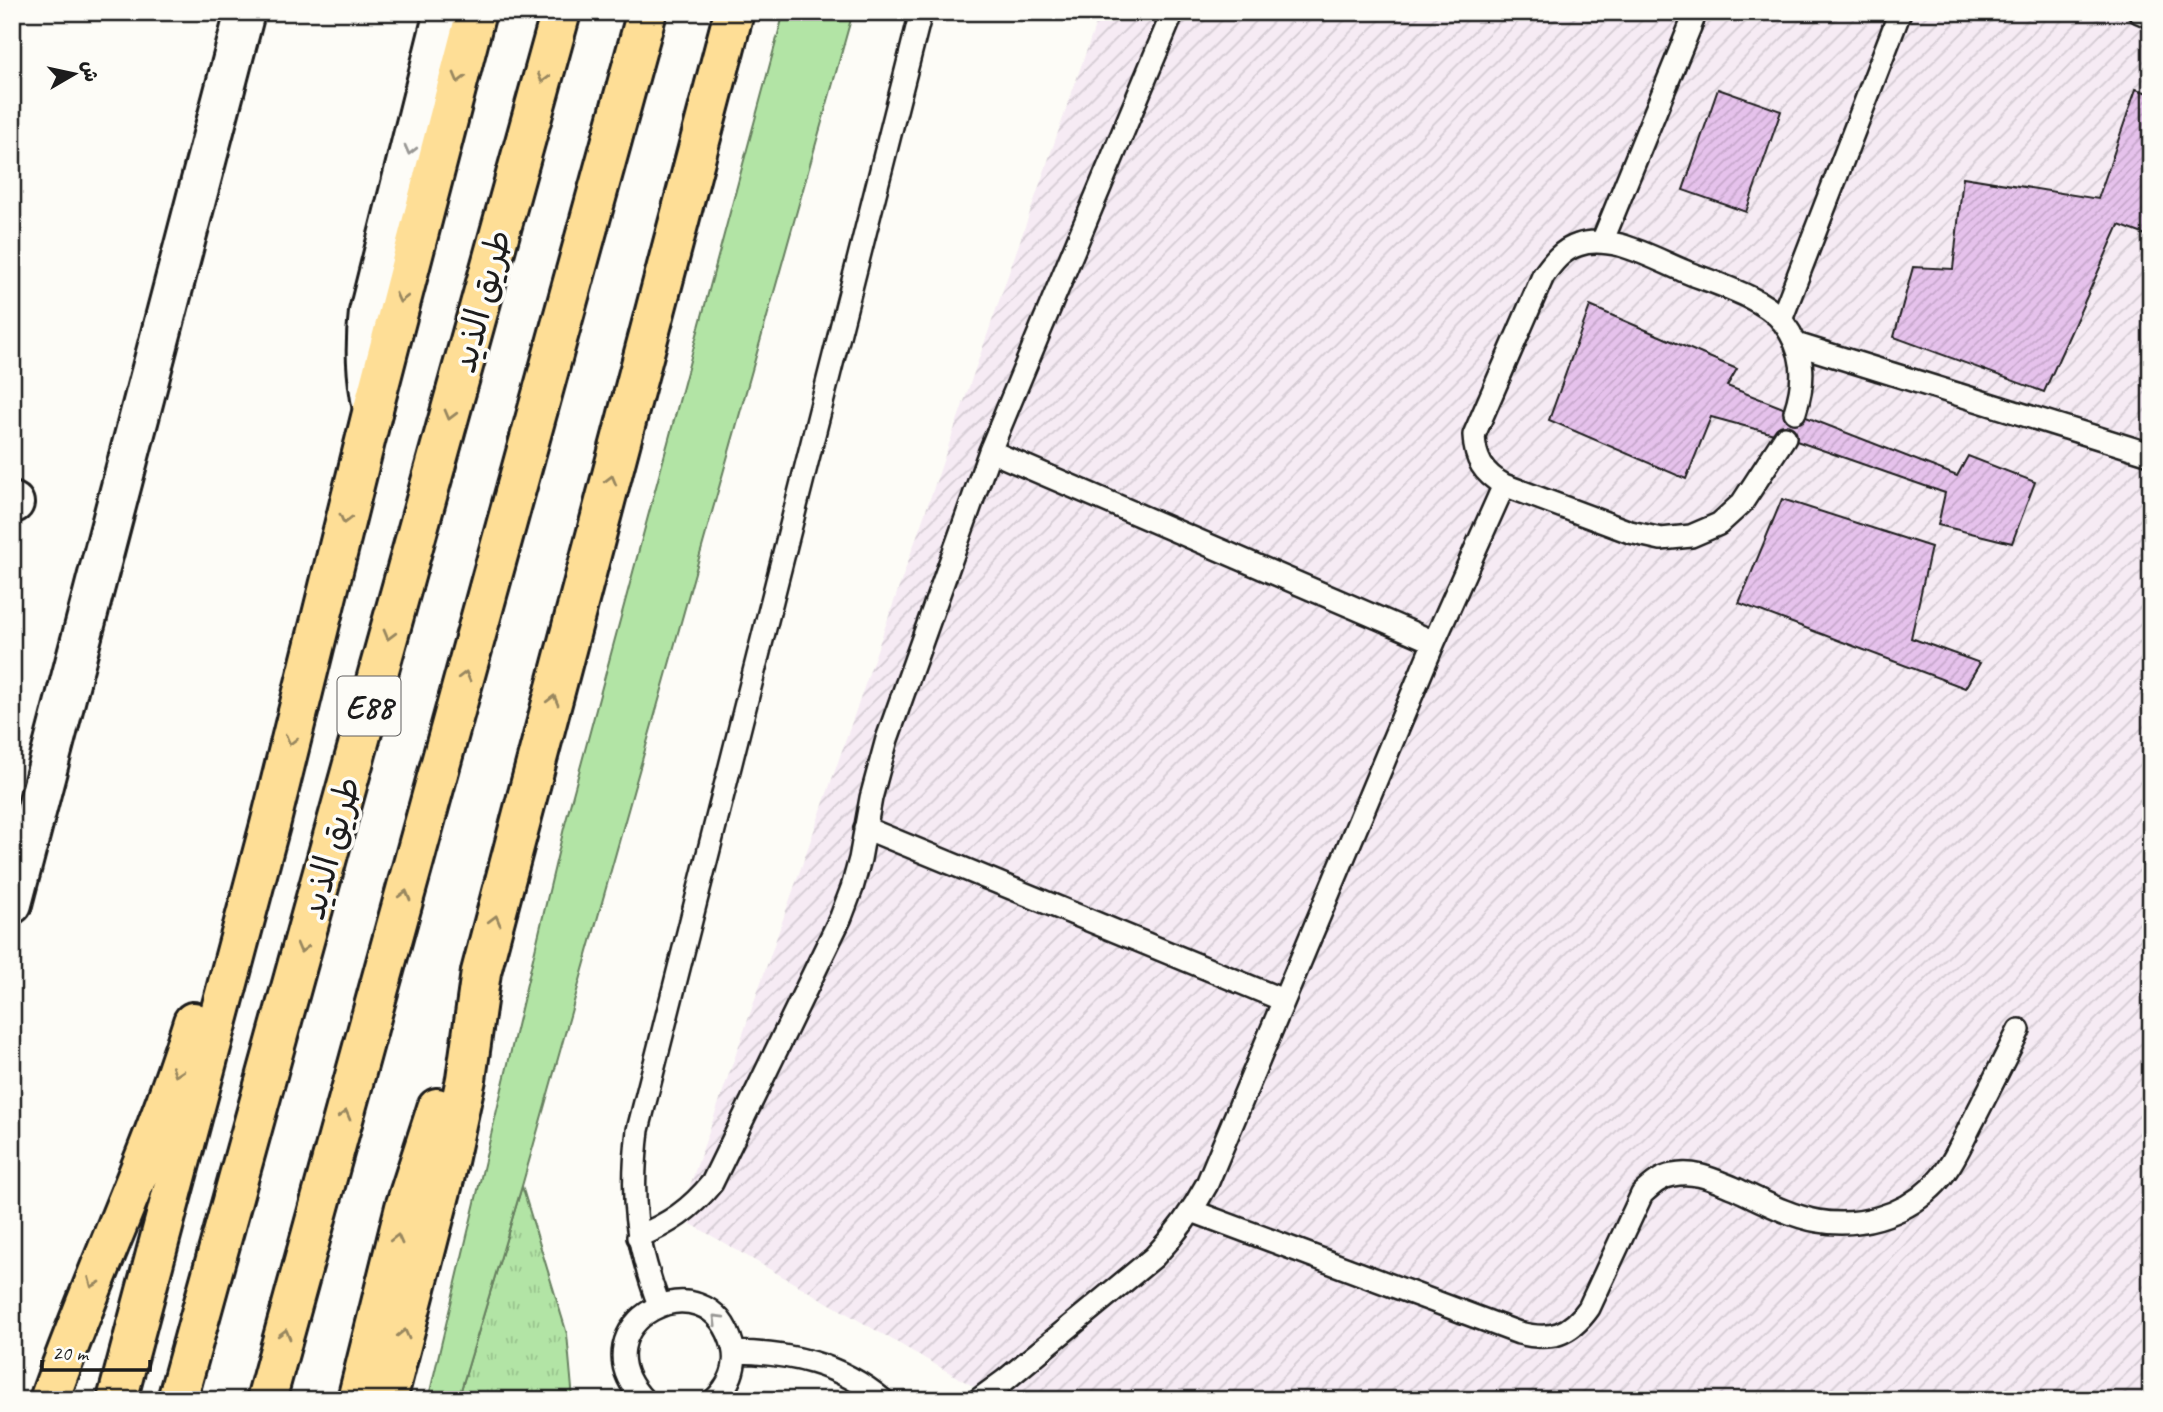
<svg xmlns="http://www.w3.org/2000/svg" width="2163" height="1412" font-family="Caveat,'Playpen Sans Arabic',sans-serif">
<defs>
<pattern id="industrial-furrows" width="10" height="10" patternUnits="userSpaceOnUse" patternTransform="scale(1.75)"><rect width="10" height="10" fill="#f6ebf4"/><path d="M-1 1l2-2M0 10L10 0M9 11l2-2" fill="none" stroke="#d2c9d1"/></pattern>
<pattern id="grass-tufts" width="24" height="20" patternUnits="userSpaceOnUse" patternTransform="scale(1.75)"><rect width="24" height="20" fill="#b2e4a5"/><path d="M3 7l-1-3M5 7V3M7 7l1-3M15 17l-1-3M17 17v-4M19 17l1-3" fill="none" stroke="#98c38d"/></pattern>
<pattern id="building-hatch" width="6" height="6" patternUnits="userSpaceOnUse" patternTransform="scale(1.75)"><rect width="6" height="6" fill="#e6c2ec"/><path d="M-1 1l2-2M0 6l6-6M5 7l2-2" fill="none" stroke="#c5a6ca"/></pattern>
</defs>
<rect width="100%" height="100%" fill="#fdfcf7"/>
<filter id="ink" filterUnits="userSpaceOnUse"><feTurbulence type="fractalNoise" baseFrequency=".0143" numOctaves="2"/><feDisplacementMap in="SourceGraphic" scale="14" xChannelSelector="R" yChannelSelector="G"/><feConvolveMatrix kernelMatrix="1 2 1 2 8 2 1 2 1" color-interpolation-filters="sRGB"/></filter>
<g filter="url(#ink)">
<path fill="url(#industrial-furrows)" d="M 1100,12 L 2151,12 L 2151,1400 L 997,1400 L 679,1217 Z"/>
<path fill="url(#grass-tufts)" stroke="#678060" stroke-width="2" d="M 522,1186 L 567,1334 L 573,1400 L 458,1400 Z"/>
<path fill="#b2e4a5" stroke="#678060" stroke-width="2" d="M 784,12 L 853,12 L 522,1186 L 458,1400 L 428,1400 L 564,828 Z"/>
<path fill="url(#building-hatch)" stroke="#1c1c1c" stroke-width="2" d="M 1718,89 L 1781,111 L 1746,212 L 1683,190 Z
M 2136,89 L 2151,94 L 2151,237 L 2119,225 L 2044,392 L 1894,337 L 1913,267 L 1953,269 L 1963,177 L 2098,199 Z
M 1590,306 L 1737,369 L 1727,386 L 1957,476 L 1968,456 L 2035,482 L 2012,543 L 1938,525 L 1945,493 L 1785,437 L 1711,417 L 1686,479 L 1549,420 Z
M 1782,499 L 1931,547 L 1911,638 L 1980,663 L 1965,688 L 1739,603 Z"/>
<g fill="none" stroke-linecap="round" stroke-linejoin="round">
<defs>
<path id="service" d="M 2139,12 L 2151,17
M 1602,242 L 1696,12
M 1781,320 L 1900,12
M 1796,344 L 2147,453
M 1785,437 L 1742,503 L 1719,524 L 1691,536 L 1661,539 L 1630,532 L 1504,485 C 1483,473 1475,460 1474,435 L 1543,276 C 1552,263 1562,250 1578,245 C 1591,240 1607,242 1620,245 C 1642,251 1663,262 1684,271 C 1713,283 1764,297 1783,322 C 1805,352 1806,378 1795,412
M 990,451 L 1434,642
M 865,828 L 1283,1000
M 1192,1211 L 1519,1333 C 1551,1341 1570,1335 1589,1308 L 1642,1194 C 1651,1186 1660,1177 1673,1175 C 1695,1170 1714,1180 1734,1188 C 1760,1200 1789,1216 1818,1221 C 1858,1228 1902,1216 1931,1188 C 1951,1170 1961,1144 1973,1121 C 1989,1090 2004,1060 2019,1030
M 638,1237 C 670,1223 690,1210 712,1183 L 841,917 L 852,888 L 860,859 L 871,798 L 887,739 L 990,451 L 1173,12
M 659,1305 C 635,1240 630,1198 638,1130 L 921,12
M 734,1352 C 790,1353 839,1363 883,1400
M 644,1400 C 572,1325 708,1252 733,1347 C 738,1367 729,1386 714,1400
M 978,1400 L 1004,1381 L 1154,1257 C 1176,1234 1192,1212 1207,1184 L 1434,642 L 1504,485"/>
<path id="minor" d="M 373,409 C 366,375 365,347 369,312 L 444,12
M 12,502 L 14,503
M 12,904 L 245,12"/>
<path id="motorway" d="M 49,1400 C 94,1273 153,1151 193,1022
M 117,1400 L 270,825 L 373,409 L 476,12
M 177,1400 L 561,12
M 266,1400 L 647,12
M 357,1400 L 405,1207 L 437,1108
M 387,1400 L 445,1175 L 466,1079 L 481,972 L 734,12"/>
</defs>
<use href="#service" stroke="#1c1c1c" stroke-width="26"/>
<use href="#minor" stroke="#1c1c1c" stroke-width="44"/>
<use href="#motorway" stroke="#1c1c1c" stroke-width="44"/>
<use href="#service" stroke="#fdfcf7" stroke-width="21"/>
<use href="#minor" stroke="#fdfcf7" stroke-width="38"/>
<use href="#motorway" stroke="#fede96" stroke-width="38"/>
</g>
<defs><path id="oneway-chevron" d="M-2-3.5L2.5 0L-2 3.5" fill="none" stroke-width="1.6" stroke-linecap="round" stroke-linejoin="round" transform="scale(1.75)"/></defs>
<g stroke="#98875f">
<use href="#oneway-chevron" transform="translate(459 78) rotate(105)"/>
<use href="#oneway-chevron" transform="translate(543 78) rotate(105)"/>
<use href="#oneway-chevron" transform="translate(401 298) rotate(104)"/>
<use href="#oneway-chevron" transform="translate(450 415) rotate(105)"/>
<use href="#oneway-chevron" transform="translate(611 480) rotate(-75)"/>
<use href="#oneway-chevron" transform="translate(345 519) rotate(104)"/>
<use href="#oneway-chevron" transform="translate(389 635) rotate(105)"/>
<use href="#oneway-chevron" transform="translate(465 676) rotate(-75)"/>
<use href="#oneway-chevron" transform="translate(553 700) rotate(-75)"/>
<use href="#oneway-chevron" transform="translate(291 740) rotate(104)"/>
<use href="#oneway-chevron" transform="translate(405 895) rotate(-75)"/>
<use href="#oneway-chevron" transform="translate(495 920) rotate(-75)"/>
<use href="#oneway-chevron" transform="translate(302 948) rotate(105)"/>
<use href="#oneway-chevron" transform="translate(177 1072) rotate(109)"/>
<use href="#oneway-chevron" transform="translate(345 1115) rotate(-75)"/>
<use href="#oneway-chevron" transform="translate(397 1239) rotate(-76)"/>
<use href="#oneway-chevron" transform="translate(93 1283) rotate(112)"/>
<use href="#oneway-chevron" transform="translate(285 1334) rotate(-75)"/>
<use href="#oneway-chevron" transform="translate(404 1334) rotate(-76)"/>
</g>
<g stroke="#989794">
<use href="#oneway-chevron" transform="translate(410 150) rotate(104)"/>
<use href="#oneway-chevron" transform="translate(717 1319) rotate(-135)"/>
</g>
</g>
<g text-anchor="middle" stroke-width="7" stroke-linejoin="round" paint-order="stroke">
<rect fill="#fdfcf7" stroke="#605f5e" stroke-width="2" x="337.5" y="676.5" width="63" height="59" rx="5"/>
<g font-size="33" font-weight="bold" fill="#1c1c1c">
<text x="369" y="718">E88</text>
</g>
<g font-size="35" fill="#1c1c1c" stroke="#fdfcf7">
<text transform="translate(481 301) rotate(-75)" y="12">طريق الذيد</text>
<text transform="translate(330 848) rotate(-75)" y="12">طريق الذيد</text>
</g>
</g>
<rect width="2163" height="1412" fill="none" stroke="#fdfcf7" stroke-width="42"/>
<rect x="21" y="21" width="2121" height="1370" fill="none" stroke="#1c1c1c" stroke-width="2.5" filter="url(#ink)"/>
<g transform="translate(74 74) rotate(81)" stroke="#fdfcf7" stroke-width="5" paint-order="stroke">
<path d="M0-5L12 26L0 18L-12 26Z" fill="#1c1c1c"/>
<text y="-10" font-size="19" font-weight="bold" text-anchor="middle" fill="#1c1c1c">ش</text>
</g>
<path d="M42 1360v10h108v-10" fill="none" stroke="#1c1c1c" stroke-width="3.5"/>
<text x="52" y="1360" font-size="21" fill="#1c1c1c" stroke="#fdfcf7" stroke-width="5" paint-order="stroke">20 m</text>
</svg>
